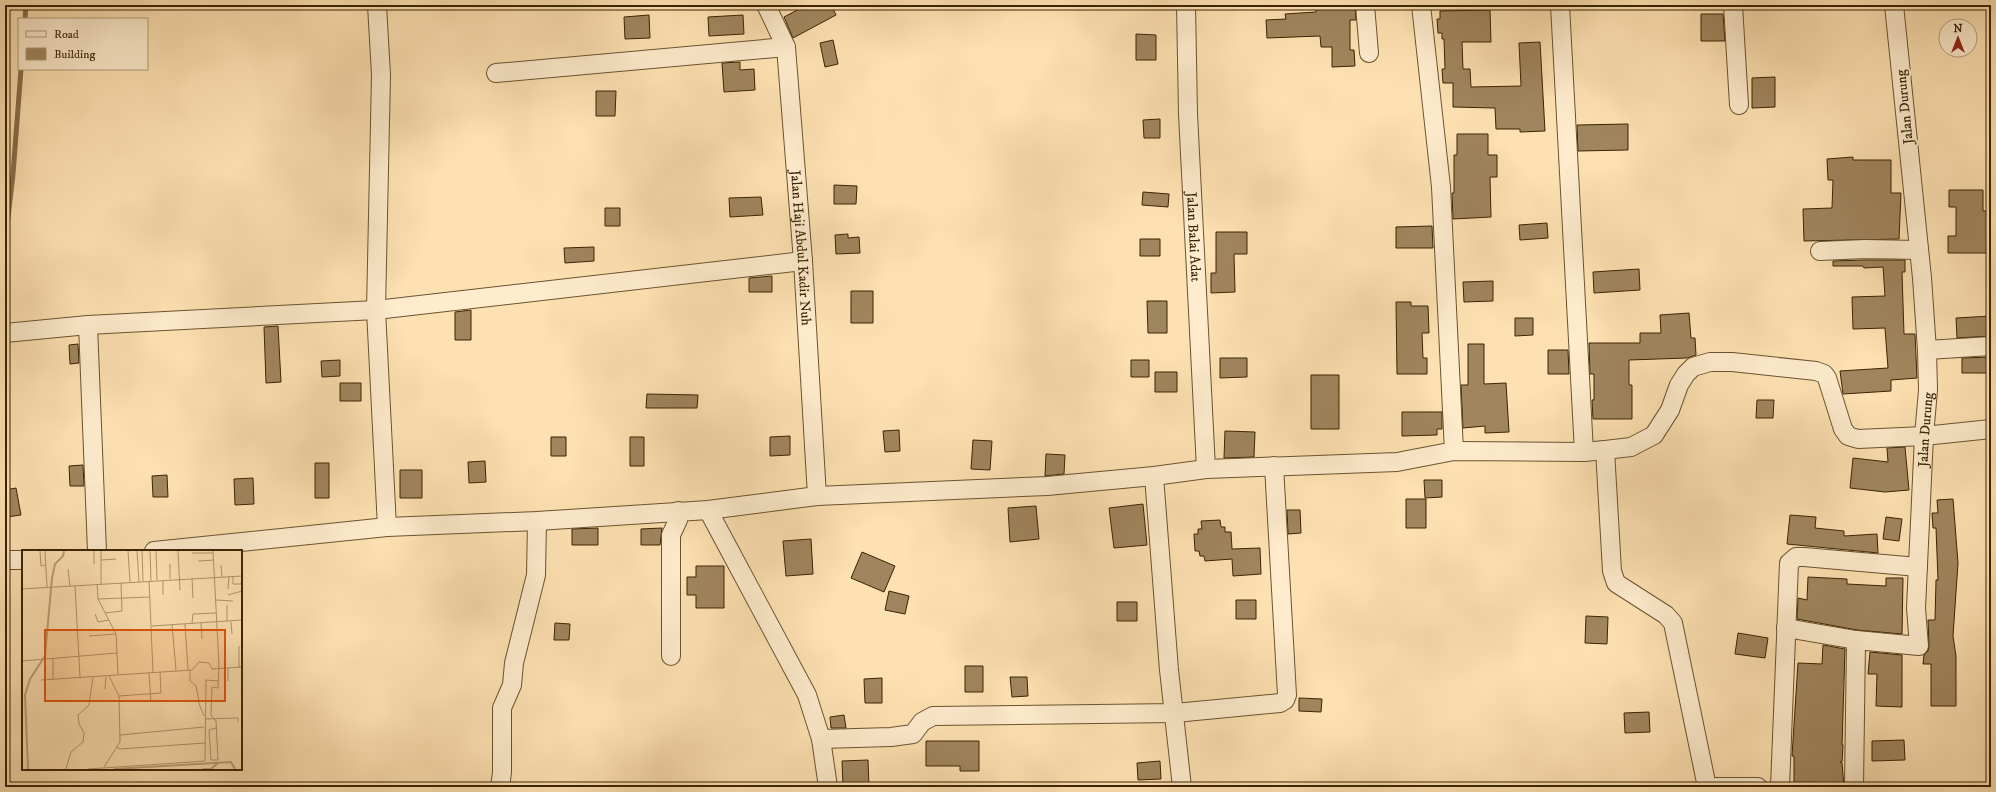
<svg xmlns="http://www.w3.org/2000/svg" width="1996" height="792" font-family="'IM FELL DW Pica',serif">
<rect width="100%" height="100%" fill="#fee1b2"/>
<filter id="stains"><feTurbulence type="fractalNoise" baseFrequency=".005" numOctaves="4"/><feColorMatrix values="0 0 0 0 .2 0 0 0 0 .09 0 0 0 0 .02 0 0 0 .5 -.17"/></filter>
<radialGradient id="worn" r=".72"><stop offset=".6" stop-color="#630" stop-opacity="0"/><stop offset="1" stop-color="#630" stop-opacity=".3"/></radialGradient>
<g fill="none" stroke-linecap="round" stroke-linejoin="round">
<path stroke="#876f49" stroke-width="5" d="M 25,19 L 26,5
M 5,244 L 13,174 L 21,69"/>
</g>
<path fill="#a0865e" stroke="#3a2404" d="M 807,5 L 831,5 L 836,15 L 793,38 L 784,17 Z
M 1316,5 L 1355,5 L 1356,20 L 1350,20 L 1350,50 L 1354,50 L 1355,66 L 1332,67 L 1332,47 L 1321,47 L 1320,36 L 1267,38 L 1266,20 L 1286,19 L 1285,14 L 1316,12 Z
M 1490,10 L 1491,42 L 1462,42 L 1463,69 L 1470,69 L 1471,87 L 1521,86 L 1519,43 L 1540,42 L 1545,131 L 1520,132 L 1520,129 L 1496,129 L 1495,108 L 1453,107 L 1453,83 L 1443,83 L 1442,69 L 1445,69 L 1444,39 L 1442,39 L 1442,33 L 1438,33 L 1437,19 L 1440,19 L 1440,11 Z
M 1701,14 L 1723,14 L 1725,41 L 1701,41 Z
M 649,15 L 650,38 L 625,39 L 624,17 Z
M 743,15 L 744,34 L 709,36 L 708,17 Z
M 1136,34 L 1156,35 L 1156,60 L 1136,60 Z
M 833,40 L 838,64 L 825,67 L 820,43 Z
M 740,62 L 740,70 L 754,69 L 755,90 L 724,92 L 722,63 Z
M 1775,77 L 1775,107 L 1752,108 L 1752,78 Z
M 596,91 L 616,91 L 615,116 L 596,116 Z
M 1160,119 L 1160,138 L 1144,138 L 1143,120 Z
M 1628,124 L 1628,150 L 1578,151 L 1577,125 Z
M 1457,134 L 1488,134 L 1488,155 L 1497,155 L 1497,177 L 1490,177 L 1491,217 L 1453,219 L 1452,193 L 1454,193 L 1454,155 L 1457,155 Z
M 1853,157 L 1853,160 L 1891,160 L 1891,193 L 1901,193 L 1899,239 L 1804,241 L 1803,209 L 1832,208 L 1833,180 L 1828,180 L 1827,159 Z
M 834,185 L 857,186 L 856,204 L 834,204 Z
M 1949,190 L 1983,190 L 1983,211 L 1991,211 L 1991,253 L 1948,253 L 1948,236 L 1956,236 L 1956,207 L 1949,207 Z
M 1143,192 L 1169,194 L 1168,207 L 1142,205 Z
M 761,197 L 763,215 L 730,217 L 729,198 Z
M 605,208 L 620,208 L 620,226 L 605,226 Z
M 1547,223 L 1548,238 L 1520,240 L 1519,225 Z
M 1432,226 L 1433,248 L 1396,248 L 1396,227 Z
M 1216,232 L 1247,232 L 1247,254 L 1234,254 L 1235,292 L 1211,293 L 1211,273 L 1216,273 Z
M 848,234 L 848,238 L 859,237 L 860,253 L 836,254 L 835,235 Z
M 1140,239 L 1160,239 L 1160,256 L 1140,256 Z
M 594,247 L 594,261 L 565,263 L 564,248 Z
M 1865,260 L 1905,260 L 1905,272 L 1902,272 L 1904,334 L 1915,334 L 1917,378 L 1891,380 L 1891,391 L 1843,394 L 1840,371 L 1888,368 L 1885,328 L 1853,329 L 1852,297 L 1885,296 L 1883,267 L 1864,268 L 1863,266 L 1833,266 L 1833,261 Z
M 1639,269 L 1640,290 L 1594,293 L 1593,272 Z
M 772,276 L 772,292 L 749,292 L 749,278 Z
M 1493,281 L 1493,301 L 1464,302 L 1463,282 Z
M 851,291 L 873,291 L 873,323 L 851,323 Z
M 1147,301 L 1167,301 L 1167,333 L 1148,333 Z
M 1396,302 L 1411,302 L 1411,306 L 1428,306 L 1429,333 L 1422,333 L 1423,358 L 1427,358 L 1427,374 L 1397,374 Z
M 471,310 L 471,340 L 455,340 L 455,312 Z
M 1689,313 L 1691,338 L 1695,338 L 1696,355 L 1687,358 L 1629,360 L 1629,385 L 1632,385 L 1632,419 L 1593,419 L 1592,400 L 1594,400 L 1594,374 L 1590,374 L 1589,343 L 1640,343 L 1640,333 L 1661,333 L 1660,315 Z
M 1991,316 L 1991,336 L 1957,338 L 1956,318 Z
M 1515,318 L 1533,318 L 1533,335 L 1515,336 Z
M 278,326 L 281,382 L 266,383 L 264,327 Z
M 78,344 L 79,363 L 70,364 L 69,345 Z
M 1468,344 L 1484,344 L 1484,384 L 1506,383 L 1509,432 L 1485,433 L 1485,426 L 1463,428 L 1461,385 L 1468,385 Z
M 1548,350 L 1568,350 L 1569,374 L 1548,374 Z
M 1991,357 L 1991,373 L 1962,373 L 1962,358 Z
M 1220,358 L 1247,358 L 1247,377 L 1220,378 Z
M 340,360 L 340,376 L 322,377 L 321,361 Z
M 1131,360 L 1149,360 L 1149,377 L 1131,377 Z
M 1155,372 L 1177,372 L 1177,392 L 1155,392 Z
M 1311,375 L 1339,375 L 1339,429 L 1311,429 Z
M 340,383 L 361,383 L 361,401 L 340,401 Z
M 647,394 L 698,395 L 697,408 L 646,408 Z
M 1757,400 L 1774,400 L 1773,418 L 1756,418 Z
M 1402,412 L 1442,412 L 1442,429 L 1437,429 L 1437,435 L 1402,436 Z
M 899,430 L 900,451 L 885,452 L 883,431 Z
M 1225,431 L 1255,432 L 1254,457 L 1224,458 Z
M 790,436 L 790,455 L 770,456 L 770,437 Z
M 551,437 L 566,437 L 566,456 L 551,456 Z
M 630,437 L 644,437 L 644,466 L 630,466 Z
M 973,440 L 992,441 L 990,470 L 971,469 Z
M 1905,447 L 1909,490 L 1885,492 L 1850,488 L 1853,458 L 1888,462 L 1887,448 Z
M 1046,454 L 1065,455 L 1064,474 L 1045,476 Z
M 485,461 L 486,482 L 469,483 L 468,462 Z
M 315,463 L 329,463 L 329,498 L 315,498 Z
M 83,465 L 84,486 L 70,486 L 69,466 Z
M 400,470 L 422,470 L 422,498 L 400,498 Z
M 167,475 L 168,497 L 153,497 L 152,476 Z
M 253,478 L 254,504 L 235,505 L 234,479 Z
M 1424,480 L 1442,480 L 1442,497 L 1425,498 Z
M 16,488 L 21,515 L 7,517 L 5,490 Z
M 1406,499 L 1426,499 L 1426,528 L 1406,528 Z
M 1953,499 L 1958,563 L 1953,636 L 1956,656 L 1956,706 L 1931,706 L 1931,664 L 1923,664 L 1924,655 L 1928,651 L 1929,646 L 1928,620 L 1935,620 L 1936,580 L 1938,580 L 1936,528 L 1933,528 L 1932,513 L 1938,513 L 1937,500 Z
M 1143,504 L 1147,545 L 1114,548 L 1109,508 Z
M 1036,506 L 1039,539 L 1010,542 L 1008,508 Z
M 1287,510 L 1300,510 L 1301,533 L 1288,534 Z
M 1790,515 L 1816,517 L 1815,528 L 1844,531 L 1844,536 L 1877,534 L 1878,553 L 1787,544 Z
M 1886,517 L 1902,519 L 1899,541 L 1883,539 Z
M 1220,520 L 1221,527 L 1225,527 L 1225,532 L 1231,532 L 1232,549 L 1260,548 L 1261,574 L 1233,576 L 1232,559 L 1205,561 L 1204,556 L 1200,556 L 1199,551 L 1195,551 L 1194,534 L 1198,534 L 1198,529 L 1202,529 L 1201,521 Z
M 598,528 L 598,545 L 572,545 L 572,529 Z
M 662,528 L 660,545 L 641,545 L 641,529 Z
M 811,539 L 813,574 L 786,576 L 783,541 Z
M 862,552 L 895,566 L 884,592 L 851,578 Z
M 696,566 L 724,566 L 724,608 L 696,608 L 696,595 L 687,595 L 687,577 L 696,577 Z
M 1808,577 L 1847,579 L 1847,584 L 1886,586 L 1886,578 L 1903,578 L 1902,634 L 1857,630 L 1797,619 L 1798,598 L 1807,600 Z
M 889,591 L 909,596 L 905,614 L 885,610 Z
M 1236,600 L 1256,600 L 1256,619 L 1236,619 Z
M 1117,602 L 1137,602 L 1137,621 L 1117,621 Z
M 1586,616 L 1608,617 L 1607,644 L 1585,643 Z
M 555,623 L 570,624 L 569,640 L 554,640 Z
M 1738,633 L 1768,638 L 1765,658 L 1735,654 Z
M 1823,645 L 1845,649 L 1842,745 L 1843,745 L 1842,762 L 1840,762 L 1842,763 L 1844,787 L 1794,787 L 1794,756 L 1792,756 L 1798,663 L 1822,664 Z
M 1870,652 L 1902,655 L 1902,707 L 1876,706 L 1877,674 L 1868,674 Z
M 965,666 L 983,666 L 983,692 L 965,692 Z
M 1010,677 L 1027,677 L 1028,696 L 1012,697 Z
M 882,678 L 882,703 L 865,703 L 864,679 Z
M 1299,698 L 1322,699 L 1321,712 L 1299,711 Z
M 1649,712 L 1650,732 L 1625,733 L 1624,713 Z
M 844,715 L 846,728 L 831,728 L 830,717 Z
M 1904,740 L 1905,760 L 1872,761 L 1872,741 Z
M 926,741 L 979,741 L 979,771 L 960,771 L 960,766 L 926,766 Z
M 868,760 L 869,787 L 843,787 L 842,761 Z
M 1160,761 L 1161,779 L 1138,780 L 1137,763 Z"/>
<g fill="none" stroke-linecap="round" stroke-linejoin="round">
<defs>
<g id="minor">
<path d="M 377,5 L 381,75 L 376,310 L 387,527"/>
<path id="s1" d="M 766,5 L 786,47 L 803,261 L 817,496"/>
<path id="s2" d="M 1186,5 L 1188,114 L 1206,469"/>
<path d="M 1365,5 L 1369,53"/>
<path d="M 1421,5 L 1441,187 L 1454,451"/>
<path d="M 1560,5 L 1584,452"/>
<path d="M 1733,5 L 1739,105"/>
<path d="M 496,73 L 786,47"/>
<path d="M 1820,251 L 1865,249 L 1919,250"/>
<path d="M 88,325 L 97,551"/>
<path d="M 5,333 L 88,325 L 376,310 L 803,261"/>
<path d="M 1927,350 L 1991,346"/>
<path d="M 1605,450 L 1612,571 L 1616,583 L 1666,615 L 1673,623 L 1707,787"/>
<path d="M 1154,476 L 1169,670 L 1182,787"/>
<path d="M 708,510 L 807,695 L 821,739 L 828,787"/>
<path d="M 154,551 L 387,527 L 537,521 L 708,510 L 817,496 L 1047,486 L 1154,476 L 1206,469 L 1397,462 L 1454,451 L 1584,452 L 1605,450 L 1631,447 L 1654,435 L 1670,410 L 1679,385 L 1686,374 L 1693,367 L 1710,362 L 1732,362 L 1816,371 L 1824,374 L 1827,378 L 1843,429 L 1848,436 L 1858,439 L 1924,436 L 1991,429"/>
<path d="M 5,560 L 23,560"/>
<path d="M 1786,628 L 1856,640"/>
<path d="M 671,656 L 671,535 L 678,520 L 678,511"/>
<path d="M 821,739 L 891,737 L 913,734 L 922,722 L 933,716 L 1175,713 L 1280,703 L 1285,700 L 1287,695 L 1274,466"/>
<path d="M 500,787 L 502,772 L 502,708 L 512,685 L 514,663 L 536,575 L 537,521"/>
<path d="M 1716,787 L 1758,787"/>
<path d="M 1780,787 L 1789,563 L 1796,557 L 1804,557 L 1918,567"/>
<path id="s3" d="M 1854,787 L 1856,640 L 1919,646 L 1916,608 L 1924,436 L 1928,390 L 1927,350 L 1922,278 L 1894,5"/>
</g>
</defs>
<use href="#minor" stroke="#6b5330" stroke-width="20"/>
<use href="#minor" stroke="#feeccd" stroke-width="18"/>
</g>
<g text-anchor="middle" stroke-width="4" stroke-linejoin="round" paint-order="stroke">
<g font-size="14" fill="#3a2404" stroke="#feeccd">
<text transform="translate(1904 107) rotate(-96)" y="5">Jalan Durung</text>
<text dy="5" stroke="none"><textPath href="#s2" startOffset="232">Jalan Balai Adat</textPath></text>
<text dy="5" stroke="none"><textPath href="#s1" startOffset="248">Jalan Haji Abdul Kadir Nuh</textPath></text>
<text dy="5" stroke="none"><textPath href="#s3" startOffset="427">Jalan Durung</textPath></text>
</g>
</g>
<g transform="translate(22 550)">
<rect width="220" height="220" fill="#fee1b2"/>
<path fill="none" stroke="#bba177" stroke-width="2" d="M 6,219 L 3,145 L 8,129 L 23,106 L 30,28 L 33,14 L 41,6 L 42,1M 92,219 L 209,212 L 213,219M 181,219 L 189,219 L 196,213"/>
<path fill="none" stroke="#b0956c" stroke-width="1" d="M 18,1 L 19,16 L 23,15M 23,1 L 25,37M 106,1 L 108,32M 115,1 L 117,32M 120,1 L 121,31M 128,1 L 129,31M 134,1 L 135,30M 156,1 L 158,40M 191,1 L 197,115 L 196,138 L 190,137 L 189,165 L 194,171 L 196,210 L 189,210 L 187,180 L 194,178M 170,3 L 191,3M 79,10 L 94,9M 176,11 L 192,10M 72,14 L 72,1M 148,14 L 148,29M 199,15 L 200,27M 46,19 L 48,36M 211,26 L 211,34 L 219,34 L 220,26M 170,28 L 171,48M 141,30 L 141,45M 127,31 L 131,122M 75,34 L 76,49 L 94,84 L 96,124M 79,34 L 79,1M 53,36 L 58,127M 0,39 L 220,26M 206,39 L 207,26M 206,45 L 220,41M 76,49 L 128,47M 194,50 L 211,51M 205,55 L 205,71M 83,63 L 100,61 L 99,33M 73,64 L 76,72 L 87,70M 209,72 L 210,84M 170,73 L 171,64 L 194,63M 179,73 L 180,89M 163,74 L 166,120M 150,75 L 154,120M 130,76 L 220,70M 67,86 L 94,84M 31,109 L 31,130M 0,111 L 95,103M 206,118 L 206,131M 217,118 L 217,96M 168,120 L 168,131 L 174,136 L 177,151M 127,123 L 129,152M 19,130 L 170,120 L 177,112 L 187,113 L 190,119 L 220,117M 83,139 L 84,126M 97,146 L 139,143 L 138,122M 182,166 L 176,151 L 183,151M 183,169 L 216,168 L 216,172M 98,185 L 182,177M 95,196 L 97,199 L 183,193M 82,217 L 98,192 L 97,146 L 87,126M 44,219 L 49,202 L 61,192 L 62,183 L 57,174 L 56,165 L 67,155 L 71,127M 66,219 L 183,211 L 184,130 L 196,131"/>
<path fill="#df560c" fill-opacity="0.15" stroke="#df560c" stroke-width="2" d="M 23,80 L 203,80 L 203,151 L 23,151 Z"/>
<rect width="220" height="220" fill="none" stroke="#3a2404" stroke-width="2"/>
</g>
<rect width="1996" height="792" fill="none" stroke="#fee1b2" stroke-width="20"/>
<rect x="6" y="6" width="1984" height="780" fill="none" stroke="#3a2404" stroke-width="2"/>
<rect x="10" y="10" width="1976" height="772" fill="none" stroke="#3a2404"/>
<rect x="18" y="18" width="130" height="52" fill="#feeccd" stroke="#b09c7d"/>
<rect x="26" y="31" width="20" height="6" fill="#feeccd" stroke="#b09c7d"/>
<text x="54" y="38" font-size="12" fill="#3a2404">Road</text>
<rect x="26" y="48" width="20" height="12" fill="#a0865e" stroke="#b09c7d"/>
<text x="54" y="58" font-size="12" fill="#3a2404">Building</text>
<g transform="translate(1958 38)"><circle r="19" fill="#feeccd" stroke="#b09c7d"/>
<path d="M0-3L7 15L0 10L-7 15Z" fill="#8f2418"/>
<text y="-6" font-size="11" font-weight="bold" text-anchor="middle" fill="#3a2404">N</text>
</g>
<rect width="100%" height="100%" filter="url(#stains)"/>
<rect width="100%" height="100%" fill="url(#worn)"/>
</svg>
